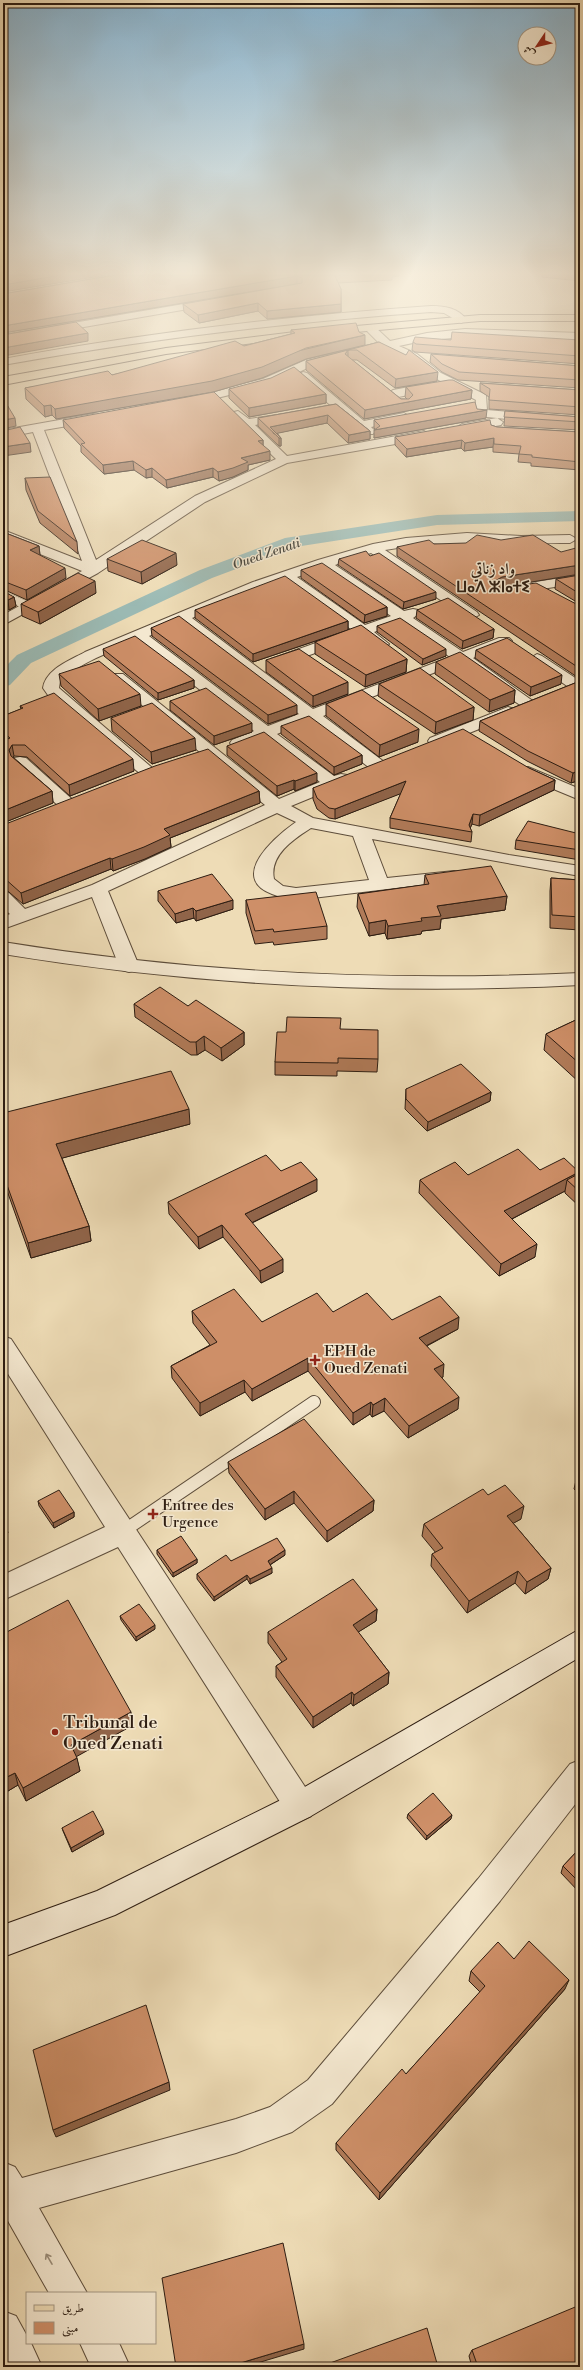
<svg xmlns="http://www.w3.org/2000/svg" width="583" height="2370" font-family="'Libre Bodoni',Amiri,'Noto Sans Tifinagh',serif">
<rect width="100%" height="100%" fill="#eedcb6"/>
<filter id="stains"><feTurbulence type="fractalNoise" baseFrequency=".005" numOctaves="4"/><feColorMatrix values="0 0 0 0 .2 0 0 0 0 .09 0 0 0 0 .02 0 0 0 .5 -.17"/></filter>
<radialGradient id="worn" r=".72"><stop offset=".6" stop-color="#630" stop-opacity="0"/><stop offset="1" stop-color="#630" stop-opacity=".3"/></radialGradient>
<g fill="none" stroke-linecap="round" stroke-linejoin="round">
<path fill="#9bbab4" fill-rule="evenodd" d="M 580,511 L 580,521 L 437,525 L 295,547 L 212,578 L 31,663 L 10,685 L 3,687 L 3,669 L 17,655 L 200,570 L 285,538 L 437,515 Z"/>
<defs>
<path id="service-far1" d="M 3,595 L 28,606"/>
<path id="service" d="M 122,1532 L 314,1402"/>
<path id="minor" d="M 213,299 L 218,302 L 217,304 L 3,341 L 3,335 Z
M 431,306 C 445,306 458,308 467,320 L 461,323 L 444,313 L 431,312 C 287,322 144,340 3,365 L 3,359 C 144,333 287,316 431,306 Z
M 370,325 L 374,326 L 390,341 L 427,333 L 465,329 L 580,333 L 580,343 C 518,336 461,332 399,346 L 417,354 L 441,373 L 486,395 L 487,410 L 511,412 L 513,415 L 507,419 L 477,416 L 475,413 L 476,400 L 433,377 L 409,358 L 386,348 L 314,365 L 271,385 L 188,405 L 182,401 L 184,398 L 263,379 L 306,360 L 379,343 L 364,328 Z
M 303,372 L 307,373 L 364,421 L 404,413 L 410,417 L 408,420 L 371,427 L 375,431 L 373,434 L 365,434 L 299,379 L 297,376 Z
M 436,382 L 442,386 L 440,389 L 393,398 L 387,394 L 393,390 Z
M 238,411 L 249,419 L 292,413 L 294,416 L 292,419 L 255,425 L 287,456 L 424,431 L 430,435 L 424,439 L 287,463 L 205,502 L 98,573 L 3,625 L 3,615 L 82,571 L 3,539 L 3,530 L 82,561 L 33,432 L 3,438 L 3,430 L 93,414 L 97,415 L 99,418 L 97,421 L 44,430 L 96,560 L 195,496 L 276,459 L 234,418 L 232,415 L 234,412 Z
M 497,418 L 503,422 L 501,425 L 462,432 L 456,428 L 462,424 Z
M 467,533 L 521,536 L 570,535 L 577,539 L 570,543 C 507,544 448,539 385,550 L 477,612 L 479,615 L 472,619 L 467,618 L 371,553 L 335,565 L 404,611 L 413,609 L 418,610 L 420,613 L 413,618 L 463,652 L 499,638 L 509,638 L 512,641 L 509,644 L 473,658 L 537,704 L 535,707 L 523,707 L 459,663 L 323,716 L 383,761 L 385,765 L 383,769 L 371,769 L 309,721 L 277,734 L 334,776 L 341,774 L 347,775 L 349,779 L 347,783 L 291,806 L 313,818 L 509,855 L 580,866 L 580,876 L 372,839 L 387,878 L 454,871 L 460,872 L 463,876 L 460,880 L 454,881 L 296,900 C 288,898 279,897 272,894 C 228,877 276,836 296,822 L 277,813 L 108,891 L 139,966 L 136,970 L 129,972 L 122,970 L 119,966 L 92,897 L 3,929 L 3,917 L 10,914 L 3,908 L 3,891 L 9,893 L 25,909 L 92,885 L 265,805 L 111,680 L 109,677 L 111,674 L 123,674 L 279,799 L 320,782 L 264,739 L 238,748 L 232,746 L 230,743 L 232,740 L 254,731 L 136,641 C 110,652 81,662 60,681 L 59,688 L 157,772 L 155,776 L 143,776 L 50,698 L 43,688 C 46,669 69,661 85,652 L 253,582 L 318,560 L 373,544 L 406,538 ZM 322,569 L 391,616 L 365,625 L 297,577 ZM 284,581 L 352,630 L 271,659 L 268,662 L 271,665 L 281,665 L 361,637 L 376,647 L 386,647 L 389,644 L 374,632 L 400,623 L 450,657 L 313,709 L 192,618 ZM 180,623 L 299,714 L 268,726 L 149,636 ZM 311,828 L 353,836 L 369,880 L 296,888 L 283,886 L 274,879 C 269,855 294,839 311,828 Z
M 580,575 L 580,583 L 510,594 L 503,590 L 510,586 Z
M 537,654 L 542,656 L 580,681 L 580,689 L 570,688 L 532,662 L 529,659 Z
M 508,707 L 514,709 L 516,712 L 514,715 L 442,744 L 430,744 L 428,741 L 430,738 Z
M 20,757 L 26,758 L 74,801 L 77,805 L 74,809 L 62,809 L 14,766 L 12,762 L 14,758 Z
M 528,767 L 580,789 L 580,800 L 522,776 L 520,772 L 522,768 Z
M 3,1336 L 11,1339 L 311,1796 L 315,1806 L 311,1816 L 300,1821 L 289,1816 L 118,1547 L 3,1600 L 3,1575 L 105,1527 L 3,1366 Z
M 580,1760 L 580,1798 L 500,1901 L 332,2104 L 292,2132 L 236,2153 L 39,2208 L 87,2293 L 49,2293 L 8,2221 L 3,2222 L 3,2162 L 15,2167 L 22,2178 L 236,2119 L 270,2107 L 308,2080 L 478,1879 L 570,1764 Z
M 3,2311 L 16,2316 L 27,2336 L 27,2343 L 31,2343 L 42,2367 L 4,2367 Z
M 80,2343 L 119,2343 L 130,2367 L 91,2367 Z"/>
<path id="tertiary" d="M 3,942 C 193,973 388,982 580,973 L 580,985 C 388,995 193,985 3,954 Z"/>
<path id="secondary" d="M 580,1629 L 580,1657 L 311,1816 L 115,1915 L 3,1957 L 3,1925 L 97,1891 L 289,1796 Z"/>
<path id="primary" d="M 480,315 L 580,315 L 580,321 L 480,321 L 311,336 L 166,354 L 3,385 L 3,377 L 166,348 L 311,330 Z"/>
</defs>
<use href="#service-far1" stroke="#5d4d3b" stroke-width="8"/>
<use href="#service" stroke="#5d4d3b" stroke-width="14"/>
<use href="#minor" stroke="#5d4d3b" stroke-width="2"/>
<use href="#tertiary" stroke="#5d4d3b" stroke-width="2"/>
<use href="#secondary" stroke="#2d1d12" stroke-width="2"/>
<use href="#primary" stroke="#2d1d12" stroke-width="2"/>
<use href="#service-far1" stroke="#f4e8d0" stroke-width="8"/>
<use href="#service" stroke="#f4e8d0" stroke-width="12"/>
<use href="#minor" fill="#f4e8d0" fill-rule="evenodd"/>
<use href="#tertiary" fill="#f4e8d0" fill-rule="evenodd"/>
<use href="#secondary" fill="#f4e8d0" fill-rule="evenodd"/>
<use href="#primary" fill="#eedcb6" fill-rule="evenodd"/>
</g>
<path fill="#b17b59" stroke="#2d1d12" d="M 115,275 L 399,275 L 399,276 L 392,277 L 392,280 L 338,283 L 341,289 L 341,312 L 267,319 L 258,311 L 199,323 L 184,312 L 183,304 L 299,284 L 297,284 L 3,333 L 3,294 Z
M 542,275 L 580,275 L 580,281 L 542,277 Z
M 291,330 L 359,332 L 365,345 L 306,359 L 262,378 L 213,392 L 56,419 L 52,415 L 45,417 L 26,399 L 25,388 L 112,375 L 244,346 L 291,334 Z
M 451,340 L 580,340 L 580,364 L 415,352 L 412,350 L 413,342 Z
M 379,342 L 437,381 L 395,388 L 357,360 L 352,360 L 401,399 L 407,399 L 405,397 L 406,387 L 472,390 L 471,399 L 364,419 L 306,370 L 306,361 Z
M 431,354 L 580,366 L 580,388 L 458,380 L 442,372 L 430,362 Z
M 480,383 L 580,390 L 580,415 L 489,409 L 489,397 L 480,391 Z
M 229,389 L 326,394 L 326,403 L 249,417 L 229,398 Z
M 336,404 L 370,431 L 370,439 L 348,443 L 327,423 L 277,433 L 281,438 L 281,446 L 279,446 L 258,426 L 258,418 Z
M 477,409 L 486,418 L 374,438 L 376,430 L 374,428 L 374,420 Z
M 505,411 L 580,417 L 580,430 L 504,426 Z
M 63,420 L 263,440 L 263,445 L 270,460 L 248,465 L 248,470 L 233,477 L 219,481 L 213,477 L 167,488 L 152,477 L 146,478 L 134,470 L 104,474 L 81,452 L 81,446 L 64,428 Z
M 491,425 L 497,427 L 580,432 L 580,470 L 531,466 L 531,463 L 518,462 L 519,454 L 493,452 L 493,447 L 464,451 L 461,448 L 406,457 L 395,445 L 395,437 Z
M 25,478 L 77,542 L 78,554 L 40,523 L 26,490 Z
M 3,532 L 39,546 L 40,555 L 66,578 L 27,600 L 5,590 L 3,590 Z
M 434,544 L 561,552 L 500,587 L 501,588 L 580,606 L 580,678 L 577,677 L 397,556 L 397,547 Z
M 370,556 L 436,599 L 403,609 L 338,565 L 339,559 Z
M 107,559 L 177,565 L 142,584 L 108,571 Z
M 301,570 L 387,607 L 387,616 L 364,623 L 301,578 Z
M 580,575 L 580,604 L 555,589 L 556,579 Z
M 96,593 L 40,624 L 22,616 L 21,604 Z
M 14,597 L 16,606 L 9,610 L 3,607 L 3,598 Z
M 195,610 L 348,621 L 348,630 L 253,662 L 195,618 Z
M 417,610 L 494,629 L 493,638 L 462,649 L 416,618 Z
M 377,626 L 446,656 L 422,665 L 377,632 Z
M 151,628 L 297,714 L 268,724 L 152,636 Z
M 315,642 L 407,659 L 406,672 L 365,687 L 315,654 Z
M 103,649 L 194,680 L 194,688 L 158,700 L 104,656 Z
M 476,650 L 561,684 L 530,696 L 475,658 Z
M 266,660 L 348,694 L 313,707 L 266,672 Z
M 436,662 L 515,690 L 514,703 L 489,712 L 435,674 Z
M 59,674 L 141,706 L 99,721 L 61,686 Z
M 580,681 L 580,780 L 571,783 L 527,761 L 479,731 L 480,721 Z
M 379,684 L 474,707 L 473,720 L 435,734 L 378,696 Z
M 170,701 L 252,732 L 214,745 L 170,710 Z
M 326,704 L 418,742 L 379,757 L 326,716 Z
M 20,706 L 134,771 L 70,796 L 27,757 L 14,756 L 13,757 L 52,791 L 53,803 L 3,823 L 3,716 L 21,709 Z
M 111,718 L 196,750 L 152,764 L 112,731 Z
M 281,726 L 362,755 L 362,764 L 334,775 L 281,734 Z
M 227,746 L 317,782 L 295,791 L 294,789 L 277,796 L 227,755 Z
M 529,768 L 555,780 L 554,790 L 479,826 L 472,824 L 470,828 L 472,832 L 471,842 L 390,828 L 390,818 L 401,793 L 335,819 L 329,818 L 317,809 L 313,799 L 313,788 Z
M 259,791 L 260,803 L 170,838 L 171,847 L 145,859 L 113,871 L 111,869 L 23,904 L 3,887 L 3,825 Z
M 580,834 L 580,860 L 515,849 L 516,840 Z
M 425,875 L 507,896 L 505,910 L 441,919 L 440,929 L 422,931 L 421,934 L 387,939 L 385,933 L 369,936 L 357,907 L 358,894 L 424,885 Z
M 551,878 L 580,880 L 580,930 L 550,928 L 550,891 Z
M 158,891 L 233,909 L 196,921 L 194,918 L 176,923 L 158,901 Z
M 246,900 L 327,926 L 327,939 L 274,945 L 273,942 L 255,944 L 246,913 Z
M 134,1004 L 188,1006 L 244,1032 L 244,1045 L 222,1061 L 205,1050 L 197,1055 L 191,1055 L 135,1017 Z
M 580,1018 L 580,1083 L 544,1050 L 546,1034 Z
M 340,1029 L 378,1059 L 377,1072 L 337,1071 L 337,1076 L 275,1075 L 275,1062 L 286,1032 Z
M 406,1089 L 491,1092 L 490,1101 L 427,1131 L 405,1109 Z
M 3,1113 L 190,1124 L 62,1158 L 89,1226 L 91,1241 L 31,1258 L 5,1185 L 3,1186 Z
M 540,1170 L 580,1173 L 580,1207 L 565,1193 L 565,1191 L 512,1219 L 535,1257 L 499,1276 L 419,1193 L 420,1180 L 468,1175 Z
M 281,1171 L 317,1191 L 252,1223 L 283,1272 L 261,1283 L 223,1237 L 199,1249 L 169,1214 L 168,1202 Z
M 192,1311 L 262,1322 L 333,1312 L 458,1329 L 427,1346 L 443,1377 L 441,1377 L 458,1409 L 408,1438 L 384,1411 L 372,1417 L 370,1414 L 353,1425 L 308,1371 L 252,1401 L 245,1392 L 200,1416 L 172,1378 L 171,1366 L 210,1345 L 193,1323 Z
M 228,1462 L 374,1500 L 373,1511 L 327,1542 L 294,1503 L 265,1520 L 229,1473 Z
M 580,1474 L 580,1495 L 574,1489 L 577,1476 Z
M 488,1495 L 521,1519 L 513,1523 L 551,1568 L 548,1579 L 525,1594 L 515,1583 L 467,1613 L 431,1566 L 432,1554 L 436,1553 L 422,1536 L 424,1524 Z
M 38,1501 L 74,1512 L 74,1517 L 54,1528 L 39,1506 Z
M 157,1550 L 197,1559 L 197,1563 L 173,1577 L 157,1554 Z
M 285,1555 L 270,1565 L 272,1573 L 250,1584 L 247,1579 L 214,1601 L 197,1579 L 197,1574 L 231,1561 Z
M 377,1609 L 376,1621 L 358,1632 L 389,1672 L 388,1684 L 353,1706 L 351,1703 L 313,1728 L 276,1677 L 276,1666 L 282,1662 L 268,1643 L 268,1632 Z
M 120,1616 L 155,1629 L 136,1641 L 121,1620 Z
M 3,1634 L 133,1725 L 76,1756 L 80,1771 L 26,1801 L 18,1785 L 3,1794 Z
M 408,1814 L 451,1819 L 426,1840 L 407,1818 Z
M 62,1828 L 104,1834 L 72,1852 L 63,1831 Z
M 580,1848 L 580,1893 L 561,1873 L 563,1866 Z
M 514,1959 L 565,1989 L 379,2200 L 336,2150 L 336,2143 L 406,2074 L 480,1992 L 469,1981 L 471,1971 Z
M 472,2350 L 580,2367 L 472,2367 L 469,2356 Z"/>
<path fill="#906449" stroke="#2d1d12" d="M 61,275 L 106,275 L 3,292 L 3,285 Z
M 297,276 L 297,284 L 3,333 L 3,326 Z
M 258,303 L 258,311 L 199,323 L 198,315 Z
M 341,304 L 341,312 L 267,319 L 267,311 Z
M 88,333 L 88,341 L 3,356 L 3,348 Z
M 365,335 L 365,345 L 306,359 L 262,378 L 213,392 L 56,419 L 55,409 Z
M 348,350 L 348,360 L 345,354 Z
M 438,372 L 437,381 L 395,388 L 396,379 Z
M 472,390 L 471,399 L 364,419 L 365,410 Z
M 326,394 L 326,403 L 249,417 L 249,408 Z
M 51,405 L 52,415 L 45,417 L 44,406 Z
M 487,410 L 486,418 L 374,438 L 374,430 Z
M 328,415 L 327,423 L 274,434 L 270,427 Z
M 15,418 L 16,426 L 3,429 L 3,420 Z
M 370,431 L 370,439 L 348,443 L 349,435 Z
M 279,438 L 281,438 L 281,446 L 279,446 Z
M 494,438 L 493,447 L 464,451 L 465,443 Z
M 263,440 L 263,449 L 258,441 Z
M 462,440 L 461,448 L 406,457 L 407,449 Z
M 30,443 L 31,452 L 3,456 L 3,447 Z
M 270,451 L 270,460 L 248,465 L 248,470 L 233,477 L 219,481 L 218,472 L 241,458 Z
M 133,461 L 134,470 L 104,474 L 103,465 Z
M 152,468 L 152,477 L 146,478 L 146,470 Z
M 213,468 L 213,477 L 167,488 L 166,480 Z
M 3,520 L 4,520 L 6,529 L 3,530 Z
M 39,546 L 40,556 L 30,550 Z
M 176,553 L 177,565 L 142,584 L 141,572 Z
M 580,565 L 580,574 L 501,587 L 493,591 L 493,582 L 502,577 Z
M 65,568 L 66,578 L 27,600 L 26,590 Z
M 95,581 L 96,593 L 40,624 L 38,612 Z
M 436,592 L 436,599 L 403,609 L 404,602 Z
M 14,597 L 16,606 L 9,610 L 8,600 Z
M 387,607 L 387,616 L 364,623 L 365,615 Z
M 348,621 L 348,630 L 253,662 L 253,654 Z
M 494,629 L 493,638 L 462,649 L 463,641 Z
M 446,649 L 446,656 L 422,665 L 423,659 Z
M 407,659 L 406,672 L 365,687 L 366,675 Z
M 562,675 L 561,684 L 530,696 L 531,687 Z
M 194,680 L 194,688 L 158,700 L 158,693 Z
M 348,682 L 348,694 L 313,707 L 313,696 Z
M 515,690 L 514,703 L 489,712 L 490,700 Z
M 140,694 L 141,706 L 99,721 L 98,709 Z
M 297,705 L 297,714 L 268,724 L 268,715 Z
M 474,707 L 473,720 L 435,734 L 436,722 Z
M 252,723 L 252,732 L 214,745 L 214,736 Z
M 419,729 L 418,742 L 379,757 L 380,745 Z
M 195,738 L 196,750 L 152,764 L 151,752 Z
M 12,745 L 14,756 L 11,761 L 9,750 Z
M 362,755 L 362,764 L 334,775 L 334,767 Z
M 133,759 L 134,771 L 70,796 L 69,785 Z
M 580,770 L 580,780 L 571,783 L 573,773 Z
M 317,773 L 317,782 L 295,791 L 295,781 Z
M 294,780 L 294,789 L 277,796 L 277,786 Z
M 555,780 L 554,790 L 479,826 L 480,815 Z
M 406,781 L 405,792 L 335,819 L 335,809 Z
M 52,791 L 53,803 L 3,823 L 3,811 Z
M 259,791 L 260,803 L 170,838 L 171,847 L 145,859 L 113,871 L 112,859 L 164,829 Z
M 473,814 L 472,824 L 469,831 L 469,825 Z
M 110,858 L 111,869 L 23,904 L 21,893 Z
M 507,896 L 505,910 L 441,919 L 440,929 L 422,931 L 421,934 L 387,939 L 388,926 L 421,918 L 437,906 Z
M 233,900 L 233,909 L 196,921 L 196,911 Z
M 193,908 L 194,918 L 176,923 L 175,914 Z
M 386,920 L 385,933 L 369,936 L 369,923 Z
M 244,1032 L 244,1045 L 222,1061 L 221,1048 Z
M 204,1036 L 205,1050 L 197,1055 L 196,1042 Z
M 491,1092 L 490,1101 L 427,1131 L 428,1122 Z
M 189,1109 L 190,1124 L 59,1159 L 56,1144 Z
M 579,1172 L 577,1185 L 567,1180 L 565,1191 L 502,1224 L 504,1211 Z
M 3,1177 L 5,1185 L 3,1186 Z
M 317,1179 L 317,1191 L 245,1226 L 245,1214 Z
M 222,1225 L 223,1237 L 199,1249 L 198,1237 Z
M 89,1226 L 91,1241 L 31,1258 L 28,1243 Z
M 537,1244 L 535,1257 L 499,1276 L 501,1264 Z
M 283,1259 L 283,1272 L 261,1283 L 260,1271 Z
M 459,1317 L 458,1329 L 418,1350 L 419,1338 Z
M 308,1358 L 308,1371 L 252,1401 L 252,1389 Z
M 444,1364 L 443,1377 L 433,1382 L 434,1369 Z
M 244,1380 L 245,1392 L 200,1416 L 200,1403 Z
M 459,1397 L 458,1409 L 408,1438 L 409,1426 Z
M 385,1398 L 384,1411 L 372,1417 L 373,1405 Z
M 371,1402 L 370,1414 L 353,1425 L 353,1413 Z
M 294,1491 L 294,1503 L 265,1520 L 265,1509 Z
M 374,1500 L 373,1511 L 327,1542 L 327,1531 Z
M 524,1506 L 521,1519 L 505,1528 L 507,1516 Z
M 74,1512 L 74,1517 L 54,1528 L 53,1523 Z
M 3,1521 L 5,1521 L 8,1533 L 3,1535 Z
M 285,1550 L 285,1555 L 268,1566 L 268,1561 Z
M 197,1559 L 197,1563 L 173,1577 L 173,1573 Z
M 272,1568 L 272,1573 L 250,1584 L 250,1579 Z
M 551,1568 L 548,1579 L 525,1594 L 527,1582 Z
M 518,1571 L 515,1583 L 467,1613 L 469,1601 Z
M 247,1575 L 247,1579 L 214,1601 L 214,1597 Z
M 377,1609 L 376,1621 L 352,1636 L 353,1625 Z
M 155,1625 L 155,1629 L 136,1641 L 136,1637 Z
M 389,1672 L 388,1684 L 353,1706 L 354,1695 Z
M 352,1692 L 351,1703 L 313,1728 L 313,1717 Z
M 131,1712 L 133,1725 L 74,1758 L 71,1745 Z
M 77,1758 L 80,1771 L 26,1801 L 23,1788 Z
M 15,1773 L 18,1785 L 3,1794 L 3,1779 Z
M 452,1815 L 451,1819 L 426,1840 L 427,1836 Z
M 103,1830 L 104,1834 L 72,1852 L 71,1848 Z
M 569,1980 L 565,1989 L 379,2200 L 380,2193 Z
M 169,2082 L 170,2090 L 56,2137 L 53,2130 Z
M 304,2344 L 304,2349 L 244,2367 L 227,2367 Z"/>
<path fill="#ce8f68" stroke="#2d1d12" d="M 3,275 L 61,275 L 3,285 Z
M 115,275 L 354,275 L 335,276 L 341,289 L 341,304 L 267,311 L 258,303 L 198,315 L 183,304 L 302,283 L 302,278 L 297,276 L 3,326 L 3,294 Z
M 76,322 L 88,333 L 3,348 L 3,335 Z
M 356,323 L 359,332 L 365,335 L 306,348 L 262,367 L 212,381 L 55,409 L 51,405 L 44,406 L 25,388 L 108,371 L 112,375 L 235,341 L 244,346 L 295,333 L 291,330 Z
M 452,332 L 580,340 L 580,356 L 416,344 L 413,342 L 415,337 L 451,340 Z
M 379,342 L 406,355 L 409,350 L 438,372 L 396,379 L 357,350 L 348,350 L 345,354 L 401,399 L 409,399 L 413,395 L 406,387 L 449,380 L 453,380 L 472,390 L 365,410 L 306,361 Z
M 431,354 L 580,366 L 580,380 L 459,372 L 442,364 Z
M 294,367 L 326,394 L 249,408 L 229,389 L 271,378 Z
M 480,383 L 580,390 L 580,407 L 489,400 L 490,389 Z
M 214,392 L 263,440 L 258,441 L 270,451 L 241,458 L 248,462 L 233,468 L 218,472 L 213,468 L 166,480 L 152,468 L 146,470 L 133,461 L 103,465 L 81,444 L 85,443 L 63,420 Z
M 3,398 L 15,418 L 3,420 Z
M 475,402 L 477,409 L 487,410 L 374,430 L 380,426 L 374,420 Z
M 336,404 L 370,431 L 349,435 L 328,415 L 270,427 L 281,438 L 279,438 L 258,418 Z
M 505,411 L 580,417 L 580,422 L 504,417 Z
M 490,420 L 491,425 L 497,427 L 580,432 L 580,462 L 532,457 L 532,455 L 519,454 L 521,446 L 494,444 L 494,438 L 465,443 L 462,440 L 407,449 L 395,437 Z
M 20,427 L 30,443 L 3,447 L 3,431 Z
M 50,477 L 77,542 L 38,511 L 25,478 Z
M 3,532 L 39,546 L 30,550 L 65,568 L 26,590 L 3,581 Z
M 477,535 L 501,540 L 533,535 L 561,552 L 576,548 L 580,550 L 580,565 L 502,577 L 493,582 L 501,588 L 536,583 L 580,606 L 580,668 L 579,668 L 397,547 L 429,540 L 434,544 L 466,543 Z
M 142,540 L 176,553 L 141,572 L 107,559 Z
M 366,551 L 370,556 L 379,553 L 436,592 L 404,602 L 339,559 Z
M 322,563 L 387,607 L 365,615 L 301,570 Z
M 78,573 L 95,581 L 38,612 L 21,604 Z
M 580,575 L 580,594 L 556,579 Z
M 285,576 L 348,621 L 253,654 L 195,610 Z
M 3,591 L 14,597 L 8,600 L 3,598 Z
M 448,598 L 494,629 L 463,641 L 417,610 Z
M 179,616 L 297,705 L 268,715 L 151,628 Z
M 400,618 L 446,649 L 423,659 L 377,626 Z
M 361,625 L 407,659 L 366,675 L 315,642 Z
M 135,636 L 194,680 L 158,693 L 103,649 Z
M 507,638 L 562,675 L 531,687 L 476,650 Z
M 299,649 L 348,682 L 313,696 L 266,660 Z
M 460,652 L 515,690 L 490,700 L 436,662 Z
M 99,661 L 140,694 L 98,709 L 59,674 Z
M 420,668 L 474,707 L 436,722 L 379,684 Z
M 580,681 L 580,770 L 573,773 L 528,751 L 480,721 Z
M 206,688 L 252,723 L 214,736 L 170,701 Z
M 362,690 L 419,729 L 380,745 L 326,704 Z
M 54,693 L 133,759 L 69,785 L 25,745 L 12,745 L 9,750 L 11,756 L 52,791 L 3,811 L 3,757 L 4,757 L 3,756 L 3,741 L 10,738 L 3,732 L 3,716 L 23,708 L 20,706 Z
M 152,703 L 195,738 L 151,752 L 111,718 Z
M 309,716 L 362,755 L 334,767 L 281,726 Z
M 463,729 L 529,768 L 555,780 L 480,815 L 473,814 L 469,825 L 472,832 L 390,818 L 406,781 L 335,809 L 329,808 L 317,798 L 313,788 Z
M 264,732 L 317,773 L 295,781 L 294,780 L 277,786 L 227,746 Z
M 208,749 L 259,791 L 164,829 L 170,835 L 144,847 L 112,859 L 110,858 L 21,893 L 3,877 L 3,825 L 155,766 Z
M 528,821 L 580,834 L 580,850 L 516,840 Z
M 491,866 L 507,896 L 437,906 L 441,916 L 421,918 L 422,921 L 388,926 L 386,920 L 369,923 L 358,894 L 429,884 L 425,875 Z
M 212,874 L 233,900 L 196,911 L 193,908 L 175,914 L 158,891 Z
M 551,878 L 580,880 L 580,917 L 552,915 Z
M 316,892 L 327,926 L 274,932 L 273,929 L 255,931 L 246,900 Z
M 160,987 L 188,1006 L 196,1000 L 244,1032 L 221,1048 L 204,1036 L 196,1042 L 190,1042 L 134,1004 Z
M 287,1017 L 341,1018 L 340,1029 L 378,1030 L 378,1059 L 338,1058 L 338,1063 L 275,1062 L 277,1032 L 286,1032 Z
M 580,1018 L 580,1064 L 546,1034 Z
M 461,1064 L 491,1092 L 428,1122 L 406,1099 L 406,1089 Z
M 171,1071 L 189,1109 L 56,1144 L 89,1226 L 28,1243 L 3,1174 L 3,1113 Z
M 518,1149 L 540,1170 L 564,1158 L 579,1172 L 504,1211 L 537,1244 L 501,1264 L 420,1180 L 455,1162 L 468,1175 Z
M 266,1155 L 281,1171 L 301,1162 L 317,1179 L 245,1214 L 283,1259 L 260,1271 L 222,1225 L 198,1237 L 168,1202 Z
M 580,1173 L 580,1192 L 567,1180 Z
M 234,1289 L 262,1322 L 317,1293 L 333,1312 L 367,1293 L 392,1320 L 440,1296 L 459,1317 L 419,1338 L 444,1364 L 434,1369 L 459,1397 L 409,1426 L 385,1398 L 373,1405 L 371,1402 L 353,1413 L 308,1358 L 252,1389 L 244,1380 L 200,1403 L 171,1366 L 217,1342 L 192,1311 Z
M 304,1419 L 374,1500 L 327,1531 L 294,1491 L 265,1509 L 228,1462 Z
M 580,1474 L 580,1480 L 577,1476 Z
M 505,1485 L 524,1506 L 507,1516 L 551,1568 L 527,1582 L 518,1571 L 469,1601 L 432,1554 L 443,1548 L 424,1524 L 483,1489 L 488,1495 Z
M 59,1490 L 74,1512 L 53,1523 L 38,1501 Z
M 181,1536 L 197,1559 L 173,1573 L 157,1550 Z
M 277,1538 L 285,1550 L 268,1561 L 272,1568 L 250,1579 L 247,1575 L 214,1597 L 197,1574 L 226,1555 L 231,1561 Z
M 353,1579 L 377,1609 L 353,1625 L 389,1672 L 354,1695 L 352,1692 L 313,1717 L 276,1666 L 287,1659 L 268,1632 Z
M 68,1600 L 131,1712 L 71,1745 L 77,1758 L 23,1788 L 15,1773 L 3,1779 L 3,1634 Z
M 139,1604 L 155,1625 L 136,1637 L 120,1616 Z
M 433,1793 L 452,1815 L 427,1836 L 408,1814 Z
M 93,1811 L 103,1830 L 71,1848 L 62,1828 Z
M 580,1848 L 580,1883 L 563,1866 Z
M 529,1941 L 569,1980 L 380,2193 L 336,2143 L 402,2069 L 406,2074 L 485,1986 L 471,1971 L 498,1942 L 514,1959 Z
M 146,2005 L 169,2082 L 53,2130 L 33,2050 Z
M 283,2243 L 304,2344 L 227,2367 L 176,2367 L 162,2278 Z
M 580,2305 L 580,2367 L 478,2367 L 472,2350 Z
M 427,2328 L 438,2367 L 319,2367 Z"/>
<defs><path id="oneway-shaft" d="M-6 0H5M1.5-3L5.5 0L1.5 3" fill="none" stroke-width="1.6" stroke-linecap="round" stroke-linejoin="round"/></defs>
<use stroke="#9a8d7a" href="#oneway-shaft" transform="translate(49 2259) rotate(-120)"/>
<linearGradient id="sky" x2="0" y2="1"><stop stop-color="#89b6d3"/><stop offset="0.45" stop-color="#f7efde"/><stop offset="1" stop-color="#f7efde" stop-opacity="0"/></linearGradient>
<rect width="583" height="607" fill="url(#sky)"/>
<g fill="#8f2418" stroke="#f4e8d0" stroke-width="1.5">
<path d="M313 1354h4v4h4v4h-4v4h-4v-4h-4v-4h4z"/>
<path d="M151 1508h4v4h4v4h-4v4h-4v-4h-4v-4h4z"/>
<circle cx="55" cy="1732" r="4"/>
</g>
<g text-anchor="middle" stroke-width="3" stroke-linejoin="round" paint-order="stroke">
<g font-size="13" font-style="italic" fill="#4e4c43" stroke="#f4e8d0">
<text transform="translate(266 553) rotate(-19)" y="5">Oued Zenati</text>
</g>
<g font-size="15" fill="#2d1d12" stroke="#f4e8d0" text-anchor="start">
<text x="324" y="1356">EPH de<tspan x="324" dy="17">Oued Zenati</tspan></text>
<text x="162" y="1510">Entree des<tspan x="162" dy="17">Urgence</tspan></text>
</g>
<g font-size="16" font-weight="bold" fill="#2d1d12" stroke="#f4e8d0">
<text x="493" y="574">واد زناتي<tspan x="493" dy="18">ⵡⴰⴷ ⵣⵏⴰⵜⵉ</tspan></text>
</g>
<g font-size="18" fill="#2d1d12" stroke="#f4e8d0" text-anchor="start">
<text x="63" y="1728">Tribunal de<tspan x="63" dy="21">Oued Zenati</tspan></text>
</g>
</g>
<rect width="583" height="2370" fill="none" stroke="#eedcb6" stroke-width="16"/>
<rect x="4" y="4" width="575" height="2362" fill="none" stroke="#2d1d12" stroke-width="2"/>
<rect x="8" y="8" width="567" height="2354" fill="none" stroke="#2d1d12"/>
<rect x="26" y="2292" width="130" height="52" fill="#f4e8d0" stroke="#a49784"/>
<rect x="34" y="2305" width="20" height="6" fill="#eedcb6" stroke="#a49784"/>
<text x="62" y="2312" font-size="12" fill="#2d1d12">طريق</text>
<rect x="34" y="2322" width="20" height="12" fill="#ce8f68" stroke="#a49784"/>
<text x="62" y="2332" font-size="12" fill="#2d1d12">مبنى</text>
<g transform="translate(537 46) rotate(235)"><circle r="19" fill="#f4e8d0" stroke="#a49784"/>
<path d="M0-3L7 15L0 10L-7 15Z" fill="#8f2418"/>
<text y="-6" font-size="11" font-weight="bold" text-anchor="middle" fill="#2d1d12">ش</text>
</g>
<rect width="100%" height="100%" filter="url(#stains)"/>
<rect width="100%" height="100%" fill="url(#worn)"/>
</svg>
